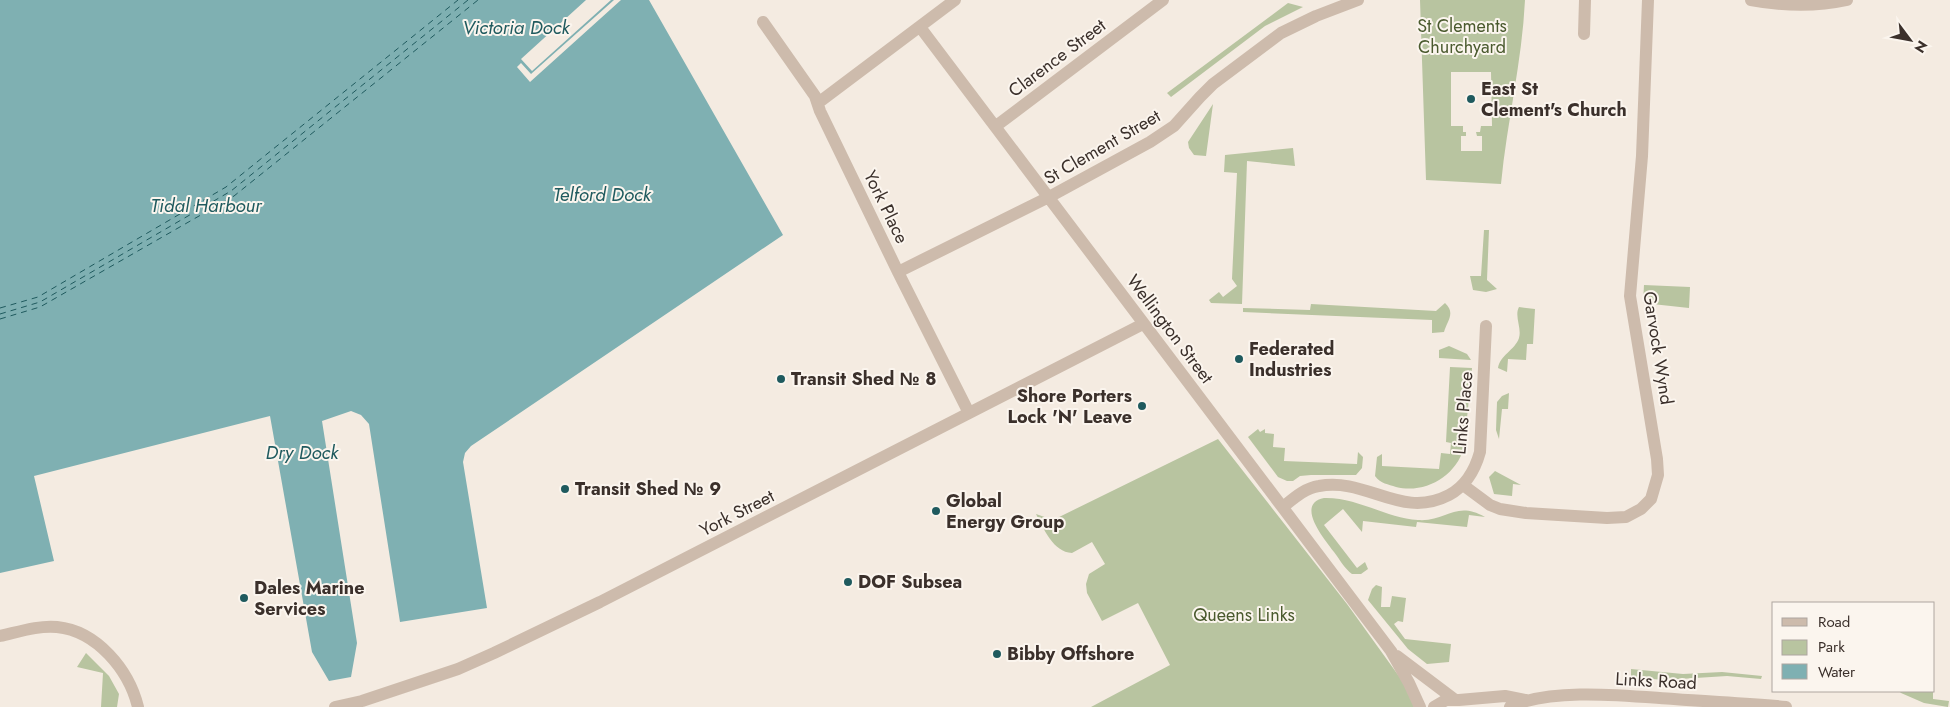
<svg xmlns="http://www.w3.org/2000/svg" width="1950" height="707" font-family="Jost,sans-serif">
<rect width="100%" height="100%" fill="#f4ebe1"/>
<path fill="#b8c4a0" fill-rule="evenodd" d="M 1420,0 L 1525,0 C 1522,62 1507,122 1501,184 L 1426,180 ZM 1451,72 L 1491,72 L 1492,126 L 1481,126 L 1480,132 L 1476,132 L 1477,136 L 1482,136 L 1482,151 L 1461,151 L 1461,136 L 1466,136 L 1466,132 L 1463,132 L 1463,126 L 1451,126 Z
M 1288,3 L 1303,7 L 1265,26 L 1171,97 L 1167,93 Z
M 1213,104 L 1206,156 L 1194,155 L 1189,148 L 1188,142 Z
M 1293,148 L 1295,166 L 1247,161 L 1242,304 L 1211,303 L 1209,300 L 1219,292 L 1223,297 L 1237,286 L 1232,279 L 1237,173 L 1224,172 L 1225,155 Z
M 1484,230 L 1489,230 L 1487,280 L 1497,289 L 1486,292 L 1473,290 L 1470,276 L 1481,276 Z
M 1644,285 L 1690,287 L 1689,308 L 1643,303 Z
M 1445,303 C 1456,313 1447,321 1444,332 L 1432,333 L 1432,320 L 1243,312 L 1243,308 L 1310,310 L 1311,304 L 1436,311 Z
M 1519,307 L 1535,309 L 1533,344 L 1527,344 L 1526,360 L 1508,359 L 1507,372 L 1498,368 C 1500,355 1515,350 1519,338 C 1522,328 1514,316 1519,307 Z
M 1449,346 L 1467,354 L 1471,360 L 1439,358 L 1439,350 Z
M 1450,367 L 1472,368 L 1464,448 C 1455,477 1425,494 1396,487 C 1388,484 1381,484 1375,476 L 1377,457 L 1382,454 L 1382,466 L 1439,469 L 1441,453 L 1450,454 L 1451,443 L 1446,442 Z
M 1509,393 L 1508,409 L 1502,409 L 1499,439 L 1496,430 L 1497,402 L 1502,396 Z
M 1258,429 L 1260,432 L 1265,429 L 1265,433 L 1274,434 L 1273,447 L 1285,448 L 1284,461 L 1357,464 L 1358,452 L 1363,457 L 1362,468 L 1356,475 L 1311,475 L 1300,476 L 1293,481 L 1287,481 L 1278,477 L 1248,437 Z
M 1218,439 L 1347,604 L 1406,686 L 1415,707 L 1091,707 L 1170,665 L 1138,603 L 1102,621 L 1087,593 L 1086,584 L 1089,574 L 1105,564 L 1092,542 L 1072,553 C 1053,552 1044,529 1036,514 L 1053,520 Z
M 1495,471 L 1521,485 L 1513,484 L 1512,496 L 1494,494 L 1489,477 Z
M 1324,498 C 1357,497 1386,518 1418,520 C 1447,522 1455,500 1485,517 L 1469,515 L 1467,527 L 1417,522 L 1416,527 L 1363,521 L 1362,532 L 1343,509 L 1324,525 L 1357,568 L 1365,562 L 1368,569 L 1361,574 L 1352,574 C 1345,569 1340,560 1334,552 C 1326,541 1294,504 1324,498 Z
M 1376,585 L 1382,587 L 1381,607 L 1390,607 L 1392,596 L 1406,598 L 1403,622 L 1398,621 L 1394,624 L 1405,639 L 1451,644 L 1449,662 L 1427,664 L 1408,649 L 1368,600 L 1372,589 Z
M 86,653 L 109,676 L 119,694 L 117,707 L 101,707 L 103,673 L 77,667 Z
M 1631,669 L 1683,674 L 1722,672 L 1762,676 L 1761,679 L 1727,676 L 1664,680 L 1631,677 Z
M 1899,691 L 1933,691 L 1933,699 L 1949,701 L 1948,707 L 1924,703 L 1901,693 Z"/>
<path fill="#7fb0b2" d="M 0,0 L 586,0 L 521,59 L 532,71 L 611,0 L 649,0 L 783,235 L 471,446 L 465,453 L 463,462 L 487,608 L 400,622 L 369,424 L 361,415 L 351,411 L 322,421 L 357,643 L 351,677 L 329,681 L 312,652 L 270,416 L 34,476 L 54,561 L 0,573 Z"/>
<path fill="#f4ebe1" d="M 614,0 L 621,0 L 530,82 L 517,67 L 521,63 L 531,74 Z"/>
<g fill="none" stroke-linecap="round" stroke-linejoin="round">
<path stroke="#1f5a5e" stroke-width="1" stroke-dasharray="6 5" stroke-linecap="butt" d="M 0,308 L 38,297 L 226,187 L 458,0
M 0,314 L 40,302 L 231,191 L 468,0
M 0,319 L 40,307 L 234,196 L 478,0"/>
<path stroke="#cdbbac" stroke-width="12" d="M 1751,0 C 1783,6 1815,7 1847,0
M 763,22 L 815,96 L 820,111 L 898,272 L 969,413
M 920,27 L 1391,651 L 1409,683 L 1420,707
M 1584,34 L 1585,0
M 818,103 L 955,0
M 996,126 L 1163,0
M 898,272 L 1049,197 L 1150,142 L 1174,126 L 1200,97 L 1213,84 L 1281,33 L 1316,16 L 1358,0
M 1463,485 L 1490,505 L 1500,509 L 1526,513 L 1607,518 L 1626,517 L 1641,509 L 1651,499 L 1658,475 L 1657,459 L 1630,296 L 1642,156 L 1648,0
M 1283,507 C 1294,498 1305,488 1319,486 C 1367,477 1401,520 1449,495 C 1466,486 1475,470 1480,452 L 1486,326
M 0,636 C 18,632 39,625 57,627 C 97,631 129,670 138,707
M 1397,656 L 1454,699
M 1459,700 L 1505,696 L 1525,700
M 335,707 L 362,701 L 458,669 L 494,653 L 600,602 L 1143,324
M 1434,707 L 1446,700 L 1458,700
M 1510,707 C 1551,687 1629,696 1674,699 C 1711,702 1749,703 1786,707"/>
</g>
<g fill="#1f5a5e" stroke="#fbf5ee" stroke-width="2">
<circle cx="1471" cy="99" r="5"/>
<circle cx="1239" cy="359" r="5"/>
<circle cx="781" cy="379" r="5"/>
<circle cx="1142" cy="406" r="5"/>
<circle cx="565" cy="489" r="5"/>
<circle cx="936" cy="511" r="5"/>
<circle cx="848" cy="582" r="5"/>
<circle cx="244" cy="598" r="5"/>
<circle cx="997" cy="654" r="5"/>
</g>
<g text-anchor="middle" stroke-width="4" stroke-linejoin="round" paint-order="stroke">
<g font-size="18" fill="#4a5a2e" stroke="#fbf5ee">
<text x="1462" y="32">St Clements<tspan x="1462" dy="21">Churchyard</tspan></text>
<text x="1244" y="621">Queens Links</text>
</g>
<g font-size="18" fill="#3b302b" stroke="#fbf5ee">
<text transform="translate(1057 58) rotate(-37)" y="6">Clarence Street</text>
<text transform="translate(1102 147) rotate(-30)" y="6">St Clement Street</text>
<text transform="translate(886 207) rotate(64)" y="6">York Place</text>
<text transform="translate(1170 329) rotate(53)" y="6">Wellington Street</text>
<text transform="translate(1658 348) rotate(81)" y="6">Garvock Wynd</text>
<text transform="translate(1463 413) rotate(-85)" y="6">Links Place</text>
<text transform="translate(737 513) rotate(-27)" y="6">York Street</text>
<text transform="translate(1656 681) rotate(3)" y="6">Links Road</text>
</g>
<g font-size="18" font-weight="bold" fill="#3b302b" stroke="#fbf5ee" text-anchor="start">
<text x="1481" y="95">East St<tspan x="1481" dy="21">Clement's Church</tspan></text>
<text x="1249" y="355">Federated<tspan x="1249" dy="21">Industries</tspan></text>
<text x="791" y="385">Transit Shed № 8</text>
<text x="1132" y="402" text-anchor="end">Shore Porters<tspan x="1132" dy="21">Lock 'N' Leave</tspan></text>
<text x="575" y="495">Transit Shed № 9</text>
<text x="946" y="507">Global<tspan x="946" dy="21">Energy Group</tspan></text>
<text x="858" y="588">DOF Subsea</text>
<text x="254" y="594">Dales Marine<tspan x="254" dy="21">Services</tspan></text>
<text x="1007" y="660">Bibby Offshore</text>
</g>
<g font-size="19" font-style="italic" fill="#1f5a5e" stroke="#fbf5ee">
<text x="516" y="34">Victoria Dock</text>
<text x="602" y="201">Telford Dock</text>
<text x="206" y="212">Tidal Harbour</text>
<text x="302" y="459">Dry Dock</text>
</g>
</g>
<rect x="1772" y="602" width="162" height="90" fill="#fbf5ee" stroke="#aea6a0"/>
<rect x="1782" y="618" width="25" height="8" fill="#cdbbac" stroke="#aea6a0"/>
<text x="1818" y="627" font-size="15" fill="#3b302b">Road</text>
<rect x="1782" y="640" width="25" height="15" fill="#b8c4a0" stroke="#aea6a0"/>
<text x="1818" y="652" font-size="15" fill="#3b302b">Park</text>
<rect x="1782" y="664" width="25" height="15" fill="#7fb0b2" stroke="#aea6a0"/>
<text x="1818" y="677" font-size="15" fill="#3b302b">Water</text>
<g transform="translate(1910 40) rotate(122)" stroke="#fbf5ee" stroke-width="4" paint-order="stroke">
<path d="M0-4L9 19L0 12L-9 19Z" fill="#3b302b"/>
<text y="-8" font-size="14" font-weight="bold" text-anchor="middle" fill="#3b302b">N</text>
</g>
</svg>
